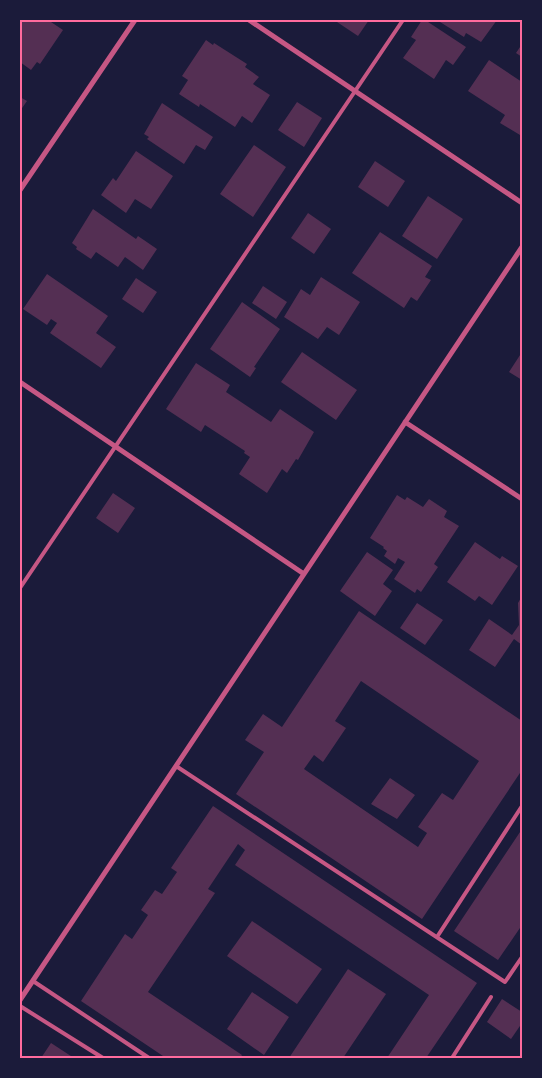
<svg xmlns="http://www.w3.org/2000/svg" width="542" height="1078" font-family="'PT Sans',sans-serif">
<rect width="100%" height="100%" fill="#1b1b3a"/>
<path fill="#542f53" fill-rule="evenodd" d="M 20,20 L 48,20 L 63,30 L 40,64 L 37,62 L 31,70 L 20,62 Z
M 334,20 L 369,20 L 358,36 Z
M 422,20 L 425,20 L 466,47 L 453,65 L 446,60 L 434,79 L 403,58 L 416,40 L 411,37 Z
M 441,20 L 497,20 L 481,42 L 466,33 L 464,37 L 440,22 Z
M 206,40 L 213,45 L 214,43 L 247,64 L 245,67 L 259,77 L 253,84 L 270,95 L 252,123 L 242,116 L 235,127 L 200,104 L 199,107 L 179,94 L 188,80 L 182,76 Z
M 522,44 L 522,57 L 516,53 Z
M 489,60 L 522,82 L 522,132 L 520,135 L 500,123 L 505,115 L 468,91 Z
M 20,97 L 27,101 L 20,111 Z
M 297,102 L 322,118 L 304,147 L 278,130 Z
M 162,103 L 213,137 L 205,150 L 196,145 L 184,164 L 147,139 L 149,137 L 144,134 Z
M 254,145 L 286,167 L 253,217 L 220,194 Z
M 136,151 L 173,176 L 151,209 L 135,199 L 126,213 L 101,195 L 113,178 L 116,181 Z
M 375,161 L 405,181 L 388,207 L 358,187 Z
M 428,196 L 463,219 L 437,259 L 402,236 Z
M 93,209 L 136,239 L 138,236 L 157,249 L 143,270 L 125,257 L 118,267 L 96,252 L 91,259 L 76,249 L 77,247 L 72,243 Z
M 308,213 L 331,229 L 314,254 L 291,238 Z
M 380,232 L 432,266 L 425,277 L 431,280 L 417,301 L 411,297 L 404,308 L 352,273 Z
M 47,274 L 108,316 L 96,333 L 116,347 L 101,368 L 50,333 L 57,323 L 51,319 L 47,325 L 23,309 Z
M 321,277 L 360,302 L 339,335 L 327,327 L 318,339 L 284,317 L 301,289 L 310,295 Z
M 136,278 L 157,292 L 143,313 L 122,299 Z
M 263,286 L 287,302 L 276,319 L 252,303 Z
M 242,302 L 280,329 L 254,367 L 256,368 L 250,377 L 210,349 Z
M 302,352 L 357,390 L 336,420 L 281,382 Z
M 522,352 L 522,380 L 509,372 Z
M 196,363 L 230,385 L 226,392 L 271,422 L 280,409 L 314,432 L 298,460 L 296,459 L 287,473 L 282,469 L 267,493 L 239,474 L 250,457 L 244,453 L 245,451 L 205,425 L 201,432 L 166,409 Z
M 113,493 L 135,508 L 118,533 L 96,518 Z
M 397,495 L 405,500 L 407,497 L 423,507 L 429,499 L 447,511 L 444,517 L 459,526 L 434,564 L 438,567 L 421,592 L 417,589 L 415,593 L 394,579 L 405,562 L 398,558 L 395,564 L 384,556 L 387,551 L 383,548 L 384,547 L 370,538 Z
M 475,542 L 500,559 L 502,556 L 518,566 L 492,605 L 479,596 L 475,601 L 447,582 Z
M 367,552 L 393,570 L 383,584 L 392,591 L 375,616 L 340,591 Z
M 522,596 L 522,645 L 514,639 L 495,667 L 469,650 L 489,619 L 512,635 L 519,625 L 518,603 Z
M 417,603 L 443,620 L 425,645 L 400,628 Z
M 359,611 L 522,721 L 522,770 L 422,919 L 236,794 L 264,752 L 245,740 L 263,714 L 282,727 ZM 361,681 L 479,761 L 453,800 L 442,793 L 418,827 L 427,833 L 418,847 L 304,769 L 314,755 L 323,762 L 346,728 L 335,721 Z
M 390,778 L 415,795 L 397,819 L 371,804 Z
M 213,806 L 477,983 L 426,1058 L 387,1058 L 429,995 L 235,865 L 245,850 L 238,844 L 208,889 L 215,893 L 148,992 L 242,1055 L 240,1058 L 166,1058 L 81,1001 L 125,934 L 132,939 L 148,915 L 141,910 L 155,890 L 162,894 L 177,872 L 171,868 Z
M 522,829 L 522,925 L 498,960 L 454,931 Z
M 252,921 L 322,969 L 297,1004 L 227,956 Z
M 348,969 L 386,994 L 343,1058 L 289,1058 Z
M 252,992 L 289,1017 L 264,1055 L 227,1029 Z
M 502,999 L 522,1012 L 522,1023 L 511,1039 L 487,1022 Z
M 51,1043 L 74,1058 L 41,1058 Z"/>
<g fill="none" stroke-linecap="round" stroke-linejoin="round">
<path stroke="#c65784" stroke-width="4" d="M 20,588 L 403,20
M 176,766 L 505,982 L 522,957
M 437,937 L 522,806
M 33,981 L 149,1058
M 20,1006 L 103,1058
M 452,1058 L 491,997"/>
<path stroke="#c65784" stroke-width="5" d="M 249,20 L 522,203
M 20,190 L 135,20
M 20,382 L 304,574
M 405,422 L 522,499
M 20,1000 L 522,247"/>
</g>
<rect width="542" height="1078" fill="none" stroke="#1b1b3a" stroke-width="42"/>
<rect x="21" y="21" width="500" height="1036" fill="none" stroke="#ff6b9d" stroke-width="2"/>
</svg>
